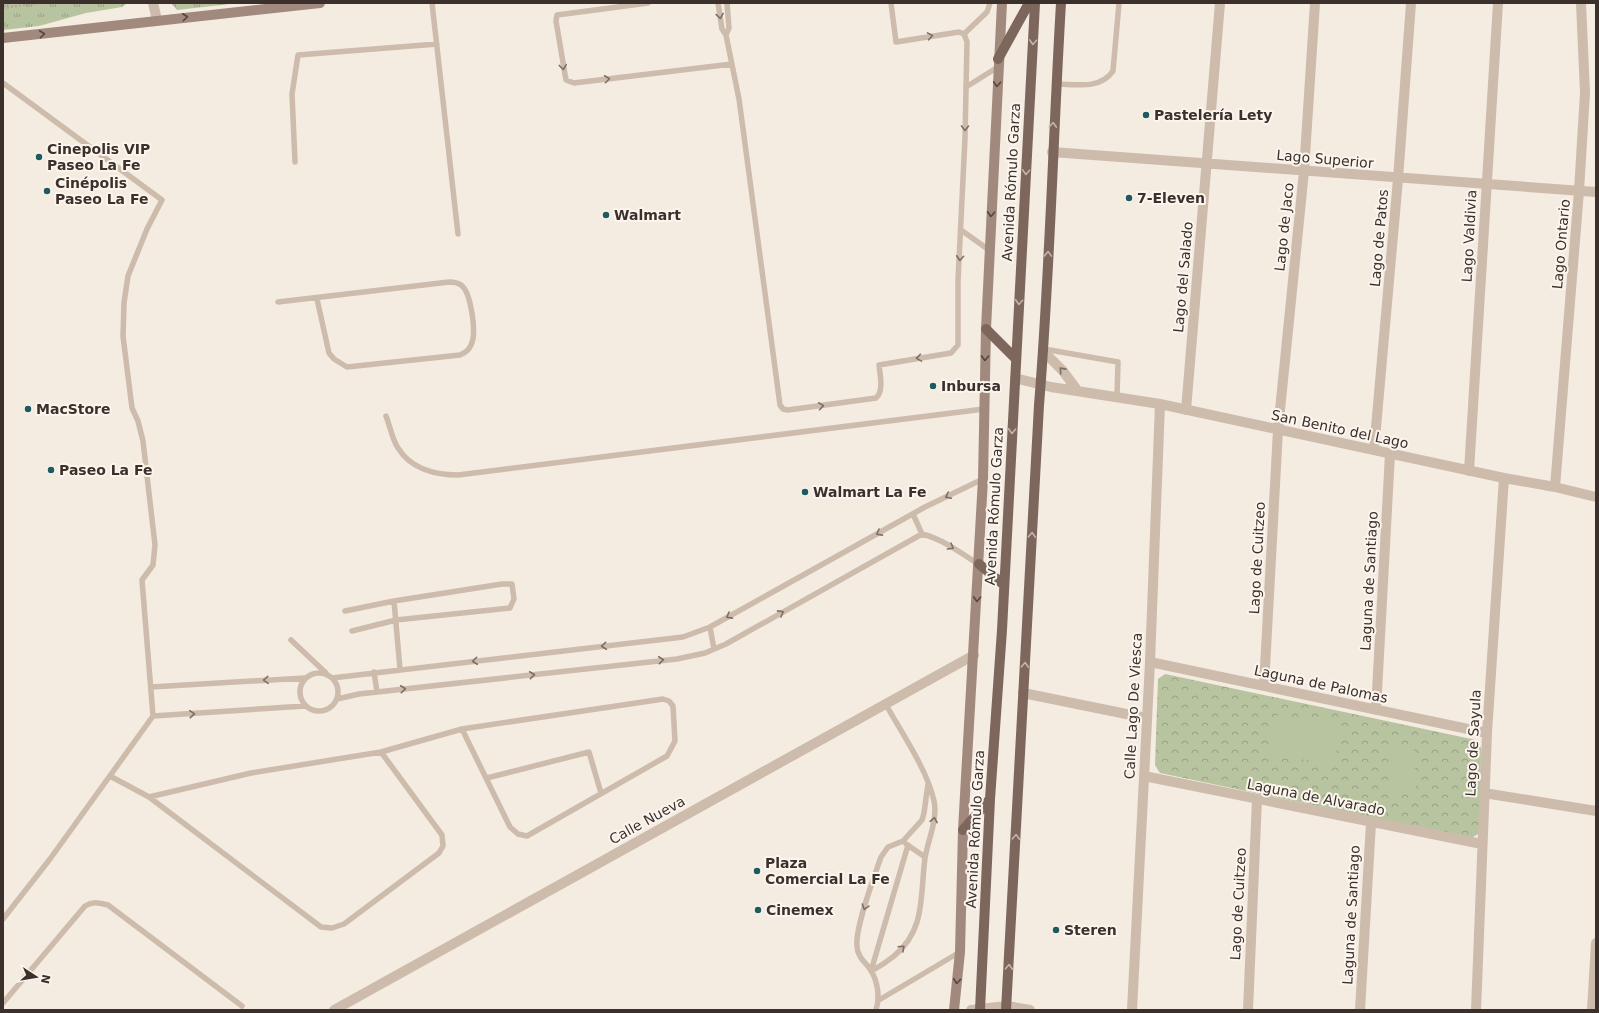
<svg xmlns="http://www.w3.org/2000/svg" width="1599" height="1013" font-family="'DejaVu Sans',sans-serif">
<defs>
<pattern id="grass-tufts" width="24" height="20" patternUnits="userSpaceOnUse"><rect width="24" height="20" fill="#b8c4a0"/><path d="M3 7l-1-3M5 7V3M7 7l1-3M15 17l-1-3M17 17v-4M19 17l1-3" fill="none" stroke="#97a083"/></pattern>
<pattern id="forest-crowns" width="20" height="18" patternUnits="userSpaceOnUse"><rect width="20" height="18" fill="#b8c4a0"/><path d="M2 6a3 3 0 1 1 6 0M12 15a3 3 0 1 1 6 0" fill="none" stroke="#97a083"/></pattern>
</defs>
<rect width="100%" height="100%" fill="#f4ebe1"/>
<path fill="url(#grass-tufts)" d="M 3,3 L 127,3 L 122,7 L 86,13 L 39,26 L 3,30 Z
M 171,3 L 239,3 L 177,10 Z"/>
<path fill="url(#forest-crowns)" d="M 1165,674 L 1476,740 L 1481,748 L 1480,833 L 1471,838 L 1160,773 L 1155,765 L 1158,679 Z"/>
<path fill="#b8c4a0" d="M 1274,715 L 1340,723 L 1335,763 L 1269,756 Z
M 1414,746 L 1416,792 L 1390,793 L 1388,747 Z"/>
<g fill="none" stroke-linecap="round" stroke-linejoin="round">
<path stroke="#b9a596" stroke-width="2.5" stroke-dasharray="2 2" stroke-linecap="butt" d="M 3,8 L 37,3"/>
<path stroke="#cdbbac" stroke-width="5.5" d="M 432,3 L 458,234
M 648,3 L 557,15 L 556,21 L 566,80 L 574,83 L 732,64
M 718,3 L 722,29 L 726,35 L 739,99 L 780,405 L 783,409 L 788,410 L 876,398 C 884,391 880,374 879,365 L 951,353 L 958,345 L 958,281 L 965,138 L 967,42 L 964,34 L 959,32 L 896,42 L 891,3
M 964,34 L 987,12 L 990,3
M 726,35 L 729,28 L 727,3
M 3,83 L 162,200 L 147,229 L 128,276 L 124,303 L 123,336 L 132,408 L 138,421 L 143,441 L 155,545 L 153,565 L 142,580 L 153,716 L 50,859 L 3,919
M 1056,84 C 1075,84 1100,90 1113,71 L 1119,3
M 966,87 L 998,67
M 295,162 L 292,94 L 298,55 L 437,44
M 961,230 L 989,250
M 278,302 L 449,282 C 453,282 457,282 461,285 C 471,292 477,334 471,345 C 469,350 465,353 460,355 L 347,367 L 334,359 L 329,353 L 317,299
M 1044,349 L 1118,362 L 1117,396
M 386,416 C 390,426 392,439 398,448 C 411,469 436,475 458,475 L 984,409
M 913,514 L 922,534
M 345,611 L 394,601
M 710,627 L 714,649
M 352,631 L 396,620 L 510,608 L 514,599 L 512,584 L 502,584 L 394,601 L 400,669
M 291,640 L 326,673
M 374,672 L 377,692
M300 692a19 19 0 1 1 38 0a19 19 0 1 1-38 0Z
M 332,678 L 683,637 L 710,627 L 925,507 L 983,479
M 151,687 L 305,678
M 337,699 L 359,694 L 677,659 L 705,653 L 726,644 L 922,534 C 942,539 960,552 978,564
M 153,716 L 305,706
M 110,776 L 149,797 L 321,927 L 332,928 L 344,924 L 439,853 L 443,846 L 442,835 L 381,752
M 487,778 L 589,752 L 601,793
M 149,797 L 251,773 L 381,752 L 462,729 L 663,699 L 669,701 L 673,706 L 675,741 L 667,756 L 527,836 L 518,834 L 510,827 L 462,729
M 906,844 L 925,857
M 871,971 C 880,967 886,962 894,956 C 926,930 920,895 925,858 C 928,840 938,819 934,801 C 927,769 901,732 885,703
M 871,971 L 908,845
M 879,1000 L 960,952
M 3,1003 L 85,906 C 93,901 99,903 108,905 L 242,1006
M 876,1010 C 880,997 878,981 870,969 C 865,962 857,956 857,946 C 855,928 874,877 881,857 L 888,847 L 903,841 L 922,820 L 924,813 L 928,784"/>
<path stroke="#cdbbac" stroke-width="10" d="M 153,3 L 157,20
M 1052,152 L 1596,192
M 1044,352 L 1063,371 L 1077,390
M 1015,378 L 1051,387 L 1160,404 L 1504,478 L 1555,487 L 1596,497
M 1186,410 L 1220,3
M 1374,450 L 1398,179 L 1411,3
M 1469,471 L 1498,3
M 1555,487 L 1579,191 L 1585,93 L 1581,3
M 1150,662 L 1487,733
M 1264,686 L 1278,430 L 1304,171 L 1315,3
M 1023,693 L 1146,718
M 1376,710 L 1390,454
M 1144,776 L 1482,844
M 1484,793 L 1596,811
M 334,1010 L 974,655
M 971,1010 L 1007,1006 L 1030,1010
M 1132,1010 L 1150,662 L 1160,404
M 1248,1010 L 1257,799
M 1360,1010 L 1371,823
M 1476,1010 L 1487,733 L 1504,478
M 1592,1010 L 1596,943"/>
<path stroke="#a18a7d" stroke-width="10" d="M 3,38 L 320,3
M 954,1010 L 960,952 L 963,830 L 983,479 L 986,329 L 1002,3"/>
<path stroke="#7d675c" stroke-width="10" d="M 998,59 L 1029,3
M 986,329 L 1015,358
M 979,564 L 1004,585
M 963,830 L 990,799
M 980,1010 L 990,799 L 1002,630 L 1035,3
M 1006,1010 L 1039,405 C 1050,271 1053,137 1061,3"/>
</g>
<defs><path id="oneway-chevron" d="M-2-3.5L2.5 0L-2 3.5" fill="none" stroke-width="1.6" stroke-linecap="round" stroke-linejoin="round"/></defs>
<g stroke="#7d6f65">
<use href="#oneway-chevron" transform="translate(720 16) rotate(81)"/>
<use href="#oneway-chevron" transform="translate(930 36) rotate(-10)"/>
<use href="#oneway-chevron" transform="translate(563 67) rotate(83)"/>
<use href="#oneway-chevron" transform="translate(607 79) rotate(-7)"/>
<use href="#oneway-chevron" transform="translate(965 128) rotate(91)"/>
<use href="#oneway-chevron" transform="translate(960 258) rotate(94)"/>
<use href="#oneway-chevron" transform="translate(919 358) rotate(171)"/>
<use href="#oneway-chevron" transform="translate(1062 370) rotate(-132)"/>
<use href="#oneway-chevron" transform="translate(821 406) rotate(-8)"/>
<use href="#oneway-chevron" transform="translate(948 496) rotate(154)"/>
<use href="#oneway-chevron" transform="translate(879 533) rotate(151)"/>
<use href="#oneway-chevron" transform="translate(951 547) rotate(30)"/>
<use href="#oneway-chevron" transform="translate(781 613) rotate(-29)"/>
<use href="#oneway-chevron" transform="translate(729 616) rotate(151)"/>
<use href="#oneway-chevron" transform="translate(604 646) rotate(174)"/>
<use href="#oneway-chevron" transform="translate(661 660) rotate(-6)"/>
<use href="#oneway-chevron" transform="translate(475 661) rotate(174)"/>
<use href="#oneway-chevron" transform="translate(532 675) rotate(-6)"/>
<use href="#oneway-chevron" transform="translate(266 680) rotate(177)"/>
<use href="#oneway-chevron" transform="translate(403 689) rotate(-6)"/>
<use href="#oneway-chevron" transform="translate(192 714) rotate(-4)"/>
<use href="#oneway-chevron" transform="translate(934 820) rotate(-79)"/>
<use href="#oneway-chevron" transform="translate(865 907) rotate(108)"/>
<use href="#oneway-chevron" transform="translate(902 948) rotate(-43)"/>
</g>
<g stroke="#544640">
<use href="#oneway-chevron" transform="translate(185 17) rotate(-6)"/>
<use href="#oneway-chevron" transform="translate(42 34) rotate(-7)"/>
<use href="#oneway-chevron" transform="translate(997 84) rotate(93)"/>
<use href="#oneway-chevron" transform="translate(991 214) rotate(93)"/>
<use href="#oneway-chevron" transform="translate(985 358) rotate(91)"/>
<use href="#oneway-chevron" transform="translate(977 599) rotate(93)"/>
<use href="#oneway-chevron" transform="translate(957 981) rotate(95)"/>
</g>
<g stroke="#c2b5ac">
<use href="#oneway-chevron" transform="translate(1033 42) rotate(93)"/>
<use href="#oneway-chevron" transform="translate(1053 125) rotate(-87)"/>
<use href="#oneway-chevron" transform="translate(1026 172) rotate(93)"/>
<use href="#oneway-chevron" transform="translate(1048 254) rotate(-88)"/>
<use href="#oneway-chevron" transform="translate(1019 302) rotate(94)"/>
<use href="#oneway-chevron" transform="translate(1012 431) rotate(93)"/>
<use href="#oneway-chevron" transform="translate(1032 535) rotate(-87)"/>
<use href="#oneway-chevron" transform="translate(1025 665) rotate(-87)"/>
<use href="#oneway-chevron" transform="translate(1016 837) rotate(-87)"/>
<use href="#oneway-chevron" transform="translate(1009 967) rotate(-87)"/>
</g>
<g fill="#1f5a5e" stroke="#fbf5ee" stroke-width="1.5">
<circle cx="1146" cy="115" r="4"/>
<circle cx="39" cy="157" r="4"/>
<circle cx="47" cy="191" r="4"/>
<circle cx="1129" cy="198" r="4"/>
<circle cx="606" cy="215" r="4"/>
<circle cx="933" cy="386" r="4"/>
<circle cx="28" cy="409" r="4"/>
<circle cx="51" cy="470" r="4"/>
<circle cx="805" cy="492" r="4"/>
<circle cx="757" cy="871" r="4"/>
<circle cx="758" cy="910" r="4"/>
<circle cx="1056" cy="930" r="4"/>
</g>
<g text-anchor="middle" stroke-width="4" stroke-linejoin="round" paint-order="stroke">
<g font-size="14" font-weight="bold" fill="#3b302b" stroke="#fbf5ee" text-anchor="start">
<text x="1154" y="120">Pastelería Lety</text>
<text x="47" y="154">Cinepolis VIP<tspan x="47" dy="16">Paseo La Fe</tspan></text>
<text x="55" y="188">Cinépolis<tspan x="55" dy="16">Paseo La Fe</tspan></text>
<text x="1137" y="203">7-Eleven</text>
<text x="614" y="220">Walmart</text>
<text x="941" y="391">Inbursa</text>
<text x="36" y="414">MacStore</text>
<text x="59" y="475">Paseo La Fe</text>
<text x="813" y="497">Walmart La Fe</text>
<text x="765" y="868">Plaza<tspan x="765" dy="16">Comercial La Fe</tspan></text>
<text x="766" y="915">Cinemex</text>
<text x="1064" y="935">Steren</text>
</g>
<g font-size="14" fill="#3b302b" stroke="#fbf5ee">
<text transform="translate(1325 159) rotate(5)" y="5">Lago Superior</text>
<text transform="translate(1011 182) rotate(-87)" y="5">Avenida Rómulo Garza</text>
<text transform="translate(1284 227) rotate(-84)" y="5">Lago de Jaco</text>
<text transform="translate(1469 236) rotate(-87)" y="5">Lago Valdivia</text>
<text transform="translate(1379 238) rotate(-85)" y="5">Lago de Patos</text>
<text transform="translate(1561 244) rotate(-85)" y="5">Lago Ontario</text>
<text transform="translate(1183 277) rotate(-85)" y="5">Lago del Salado</text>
<text transform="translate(1340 429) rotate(12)" y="5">San Benito del Lago</text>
<text transform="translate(994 506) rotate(-87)" y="5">Avenida Rómulo Garza</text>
<text transform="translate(1257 558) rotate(-87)" y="5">Lago de Cuitzeo</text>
<text transform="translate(1369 581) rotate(-87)" y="5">Laguna de Santiago</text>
<text transform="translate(1321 684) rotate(12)" y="5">Laguna de Palomas</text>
<text transform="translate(1133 706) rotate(-87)" y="5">Calle Lago De Viesca</text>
<text transform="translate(1473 743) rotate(-87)" y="5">Lago de Sayula</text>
<text transform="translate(1316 797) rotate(11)" y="5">Laguna de Alvarado</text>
<text transform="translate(647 820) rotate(-29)" y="5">Calle Nueva</text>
<text transform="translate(975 829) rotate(-87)" y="5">Avenida Rómulo Garza</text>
<text transform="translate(1238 904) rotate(-87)" y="5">Lago de Cuitzeo</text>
<text transform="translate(1351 915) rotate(-87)" y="5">Laguna de Santiago</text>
</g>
</g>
<rect width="1599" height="1013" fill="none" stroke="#3b302b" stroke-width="8"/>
<g transform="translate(36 977) rotate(102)" stroke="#fbf5ee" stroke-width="3" paint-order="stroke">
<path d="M0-3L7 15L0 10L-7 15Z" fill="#3b302b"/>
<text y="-6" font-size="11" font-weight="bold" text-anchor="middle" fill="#3b302b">N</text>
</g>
</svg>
